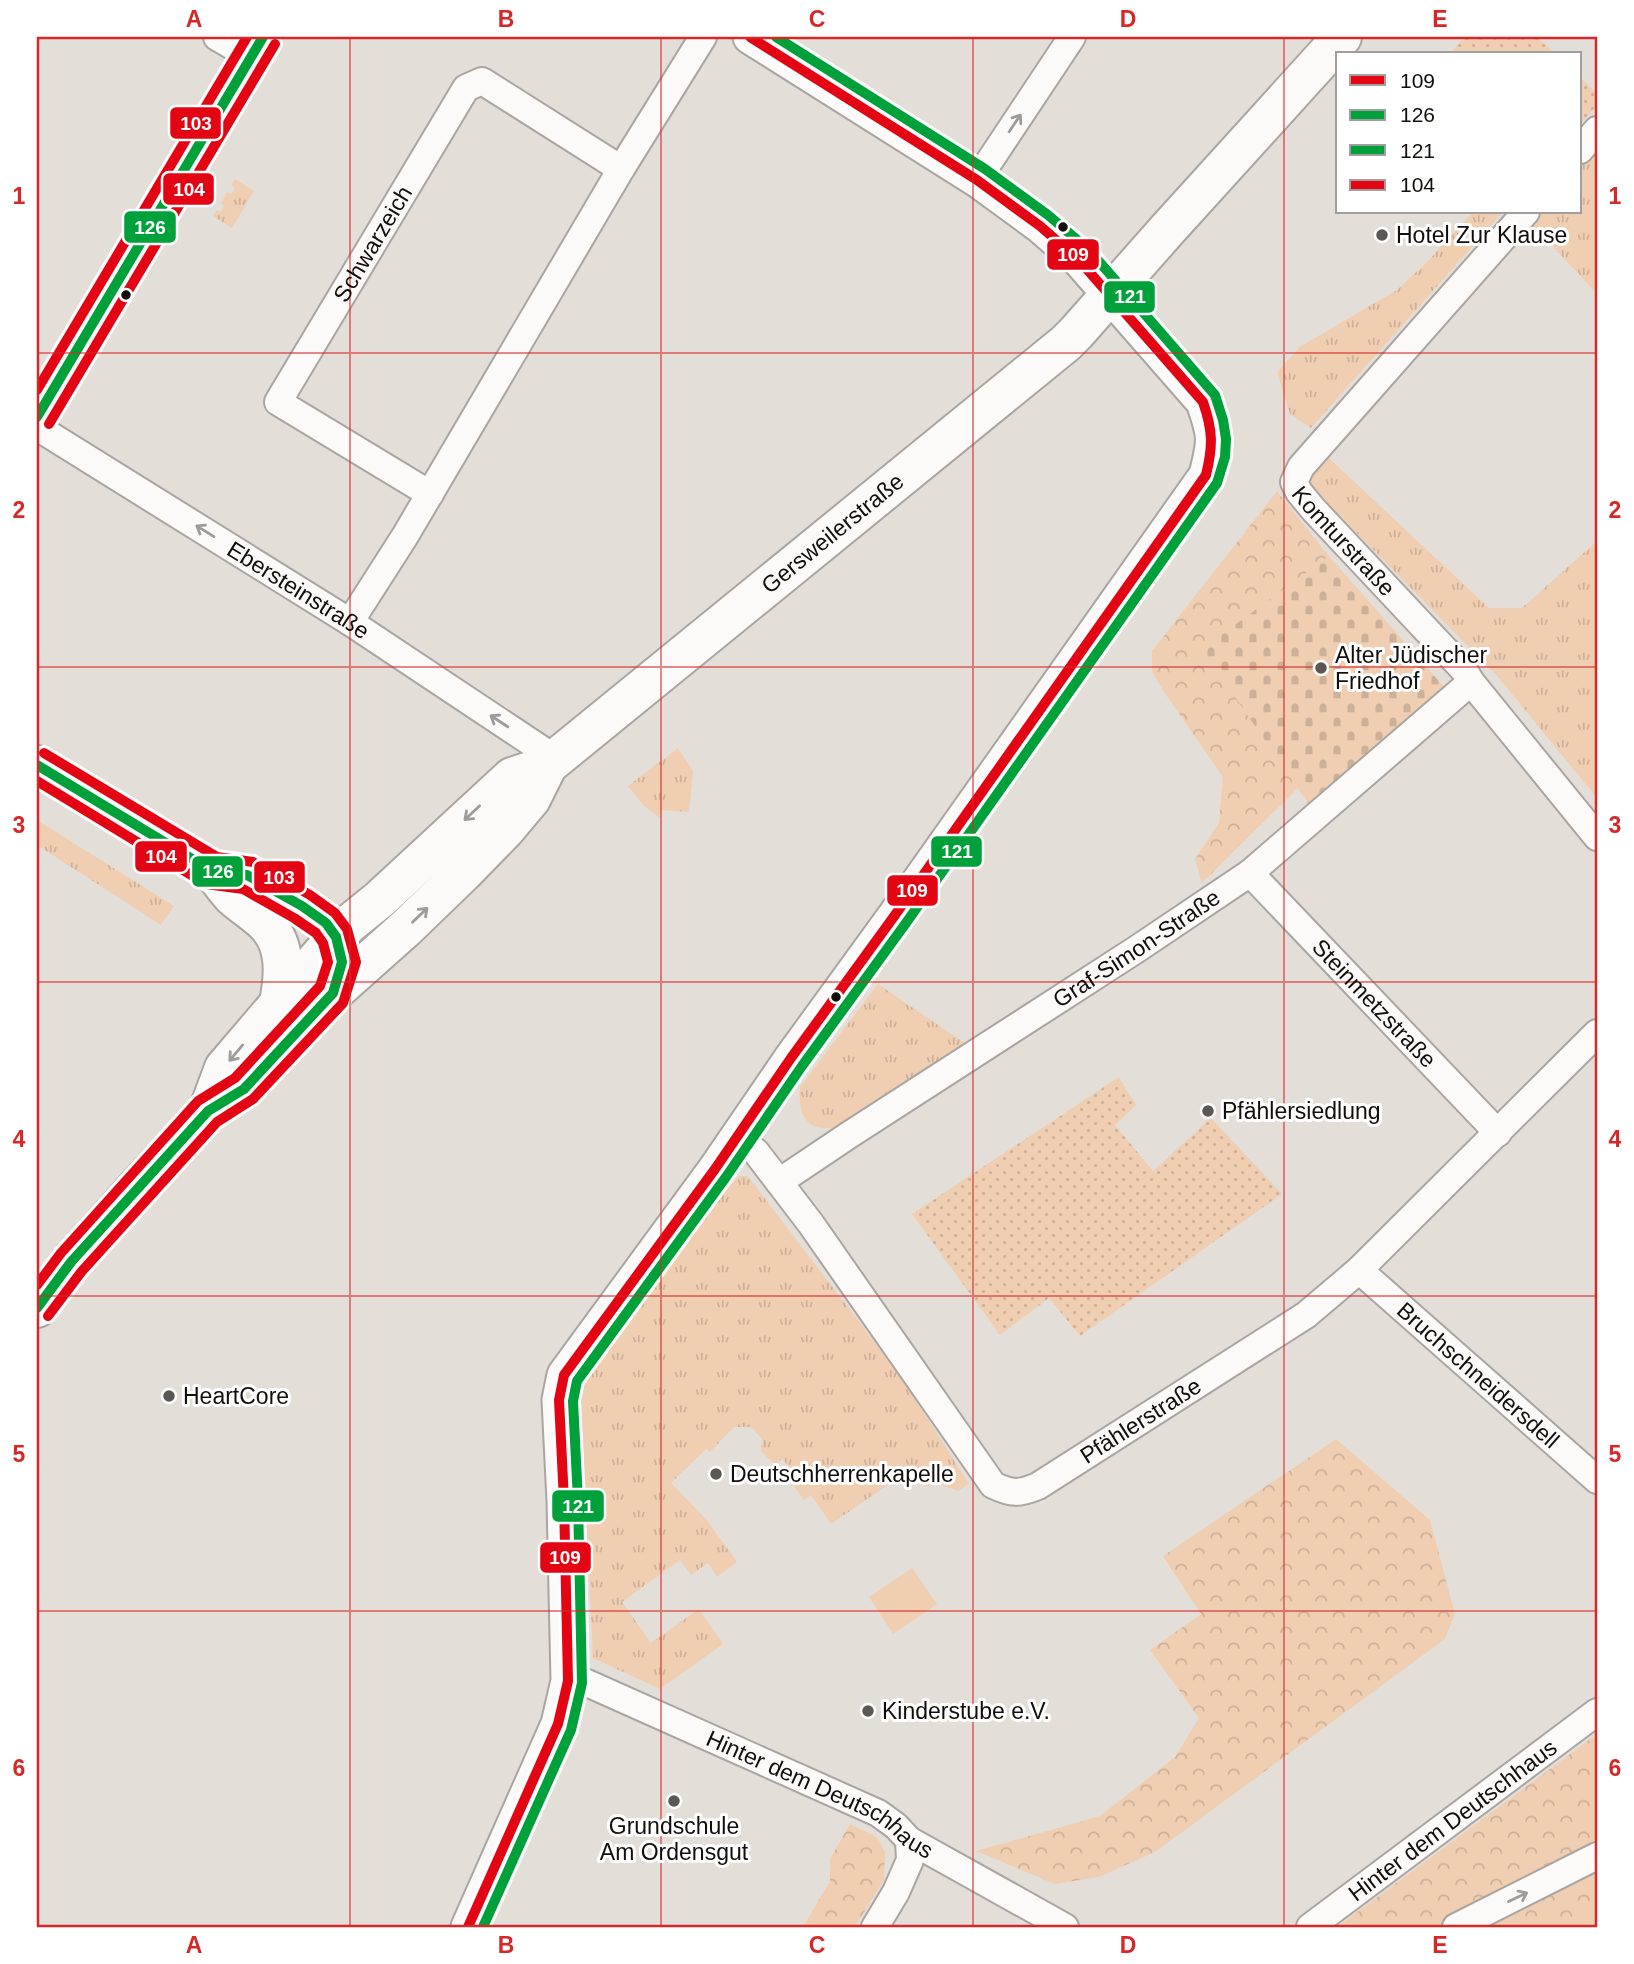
<svg xmlns="http://www.w3.org/2000/svg" width="1634" height="1964" font-family="Arial,sans-serif">
<defs>
<pattern id="grass-tufts" width="24" height="20" patternUnits="userSpaceOnUse" patternTransform="scale(1.75)"><rect width="24" height="20" fill="#f0ceb2"/><path d="M3 7l-1-3M5 7V3M7 7l1-3M15 17l-1-3M17 17v-4M19 17l1-3" fill="none" stroke="#cdb098"/></pattern>
<pattern id="forest-crowns" width="20" height="18" patternUnits="userSpaceOnUse" patternTransform="scale(1.75)"><rect width="20" height="18" fill="#f0ceb2"/><path d="M2 6a3 3 0 1 1 6 0M12 15a3 3 0 1 1 6 0" fill="none" stroke="#cdb098"/></pattern>
<pattern id="cemetery-stones" width="16" height="16" patternUnits="userSpaceOnUse" patternTransform="scale(1.75)"><rect width="16" height="16" fill="#f0ceb2"/><path d="M2 7V4a2 2 0 0 1 4 0v3zM10 15v-3a2 2 0 0 1 4 0v3z" fill="#cdb098"/></pattern>
<pattern id="garden-dots" width="8" height="8" patternUnits="userSpaceOnUse" patternTransform="scale(1.75)"><rect width="8" height="8" fill="#f0ceb2"/><path d="M2 2h.1M6 6h.1" fill="none" stroke="#cdb098" stroke-width="1.8" stroke-linecap="round"/></pattern>
</defs>
<rect width="100%" height="100%" fill="#e4ded9"/>
<path fill="url(#grass-tufts)" d="M 1597,149 L 1597,294 L 1530,222 L 1539,212 L 1580,212 L 1580,168 Z
M 235,179 L 254,191 L 232,228 L 213,216 L 217,210 L 221,212 L 224,206 L 221,204 L 227,192 L 231,194 L 235,188 L 231,185 Z
M 1473,212 L 1503,212 L 1311,428 L 1290,414 L 1277,372 L 1301,346 L 1397,290 L 1427,262 Z
M 1329,458 L 1489,608 L 1522,608 L 1597,541 L 1597,798 L 1498,677 L 1307,482 Z
M 678,748 L 693,771 L 689,812 L 662,810 L 660,818 L 644,806 L 628,786 Z
M 37,820 L 174,906 L 161,925 L 37,845 Z
M 878,984 L 966,1044 L 834,1128 C 804,1131 798,1113 800,1087 Z
M 739,1176 L 747,1176 L 750,1179 L 902,1378 L 969,1484 L 958,1491 L 934,1482 L 926,1487 L 908,1471 L 831,1524 L 811,1495 L 804,1500 L 792,1483 L 799,1477 L 782,1459 L 775,1465 L 761,1451 L 762,1439 L 751,1427 L 734,1427 L 710,1452 L 706,1449 L 671,1483 L 706,1519 L 737,1562 L 717,1577 L 708,1563 L 691,1575 L 680,1560 L 622,1602 L 651,1643 L 699,1609 L 723,1644 L 660,1689 L 593,1658 L 581,1406 L 583,1384 L 598,1360 L 726,1189 Z"/>
<path fill="url(#forest-crowns)" d="M 1277,491 L 1329,556 L 1203,649 L 1298,788 L 1202,883 L 1195,859 L 1219,823 L 1223,777 L 1164,692 L 1152,672 L 1152,651 Z
M 1336,1439 L 1430,1520 L 1455,1614 L 1445,1639 L 1155,1852 L 1099,1877 L 1055,1884 L 976,1851 L 1100,1816 L 1175,1757 L 1199,1718 L 1150,1650 L 1201,1614 L 1163,1556 Z
M 1597,1734 L 1597,1927 L 1337,1927 Z
M 850,1824 L 877,1837 L 885,1852 L 884,1880 L 855,1927 L 803,1927 L 830,1881 L 830,1859 Z"/>
<path fill="url(#cemetery-stones)" d="M 1329,556 L 1444,687 L 1310,806 L 1202,649 Z"/>
<path fill="url(#garden-dots)" d="M 1465,37 L 1537,37 L 1556,54 L 1449,54 Z
M 1580,77 L 1597,94 L 1597,105 L 1580,125 Z
M 1119,1077 L 1136,1105 L 1115,1125 L 1153,1171 L 1211,1118 L 1282,1194 L 1080,1336 L 1049,1298 L 1000,1335 L 912,1214 Z"/>
<path fill="#f0ceb2" d="M 912,1568 L 937,1604 L 893,1634 L 869,1597 Z"/>
<g fill="none" stroke-linecap="round" stroke-linejoin="round">
<defs>
<g id="minor">
<path d="M 217,37 L 251,57"/>
<path d="M 1580,150 L 1597,130"/>
<path d="M 977,180 L 1072,37"/>
<path id="s1" d="M 1526,212 L 1301,467 L 1294,482 L 1299,492 L 1313,509 L 1464,670 L 1471,682 L 1597,837"/>
<path id="s2" d="M 37,427 L 350,622 L 556,759"/>
<path id="s3" d="M 430,494 L 278,402 L 466,88 L 482,81 L 621,169"/>
<path d="M 350,622 L 405,536 L 621,169 L 703,37"/>
<path id="s4" d="M 1250,873 L 1498,1133"/>
<path id="s5" d="M 736,1138 L 756,1152 L 811,1224 L 993,1485 C 1012,1494 1019,1494 1038,1486 L 1306,1315 L 1359,1270 L 1597,1033"/>
<path id="s6" d="M 779,1182 L 849,1135 L 1137,949 L 1250,873 L 1471,682"/>
<path id="s7" d="M 1359,1270 L 1597,1480"/>
<path id="s8" d="M 568,1681 L 587,1683 L 878,1813 L 896,1826 L 909,1840 L 1065,1927"/>
<path d="M 875,1927 L 896,1892 L 910,1860 L 909,1840"/>
<path id="s9" d="M 1310,1927 L 1597,1712"/>
<path d="M 1456,1927 L 1597,1856"/>
</g>
<path id="tertiary" d="M 37,417 L 263,37
M 468,1927 L 558,1724 L 568,1681 L 564,1501 L 559,1400 L 564,1375 L 715,1169 L 791,1058 L 895,915 L 1206,475 C 1215,440 1215,436 1203,402 L 1078,259 L 1040,226 L 977,180 L 750,37"/>
<g id="secondary">
<path d="M 37,765 L 212,871 C 219,879 225,889 233,897 C 244,907 257,914 267,925 C 287,946 284,977 279,1003"/>
<path d="M 212,871 L 247,875 L 302,906 L 326,923 L 336,937 L 342,961"/>
<path id="s10" d="M 208,1111 L 224,1068 L 336,937 L 349,924 L 380,899 L 512,777 L 548,765 L 1066,343 L 1076,333 L 1167,230 L 1342,37"/>
<path d="M 37,1308 L 71,1262 L 140,1184 L 208,1111 L 244,1089 L 333,993 L 406,928 L 464,872 L 505,830 L 531,799 L 548,765"/>
</g>
</defs>
<use href="#minor" stroke="#aaa5a1" stroke-width="30"/>
<use href="#tertiary" stroke="#aaa5a1" stroke-width="37"/>
<use href="#secondary" stroke="#aaa5a1" stroke-width="42"/>
<use href="#minor" stroke="#fbfaf9" stroke-width="26"/>
<use href="#tertiary" stroke="#fbfaf9" stroke-width="33"/>
<use href="#secondary" stroke="#fbfaf9" stroke-width="38"/>
<defs>
<path id="bus-1" d="M 468,1927 L 558,1724 L 568,1681 L 564,1501 L 559,1400 L 564,1375 L 715,1169 L 791,1058 L 895,915 L 1206,475 C 1213,446 1213,431 1203,402 L 1078,259 L 1040,226 L 977,180 L 750,37"/>
<path id="bus-2" d="M 37,417 L 263,37
M 37,765 L 212,871 L 247,875 L 302,906 L 326,923 L 336,937 L 342,962 L 333,993 L 244,1089 L 208,1111 L 71,1262 L 37,1308"/>
<path id="bus-3" d="M 483,1927 L 571,1730 L 582,1683 L 578,1501 L 573,1401 L 577,1381 L 726,1177 L 802,1066 L 906,923 L 1217,483 L 1225,457 L 1226,439 L 1223,420 L 1215,395 L 1089,250 L 1048,215 L 985,169 L 776,37"/>
<path id="bus-4" d="M 49,424 L 275,44
M 37,781 L 206,884 L 243,889 L 294,918 L 316,933 L 323,943 L 328,962 L 320,986 L 235,1078 L 198,1101 L 61,1253 L 37,1285"/>
<path id="bus-5" d="M 37,390 L 247,37
M 44,753 L 217,857 L 253,862 L 310,895 L 335,913 L 347,929 L 356,962 L 343,1003 L 253,1099 L 217,1122 L 82,1271 L 48,1316"/>
</defs>
<use href="#bus-1" stroke="#fff" stroke-width="16"/>
<use href="#bus-2" stroke="#fff" stroke-width="16"/>
<use href="#bus-3" stroke="#fff" stroke-width="16"/>
<use href="#bus-4" stroke="#fff" stroke-width="16"/>
<use href="#bus-5" stroke="#fff" stroke-width="16"/>
<use href="#bus-1" stroke="#e30513" stroke-width="10"/>
<use href="#bus-2" stroke="#00a13a" stroke-width="10"/>
<use href="#bus-3" stroke="#00a13a" stroke-width="10"/>
<use href="#bus-4" stroke="#e30513" stroke-width="10"/>
<use href="#bus-5" stroke="#e30513" stroke-width="10"/>
</g>
<defs><path id="oneway-shaft" d="M-6 0H5M1.5-3L5.5 0L1.5 3" fill="none" stroke-width="1.6" stroke-linecap="round" stroke-linejoin="round" transform="scale(1.75)"/></defs>
<g stroke="#9e9c9a">
<use href="#oneway-shaft" transform="translate(1015 123) rotate(-56)"/>
<use href="#oneway-shaft" transform="translate(205 531) rotate(-148)"/>
<use href="#oneway-shaft" transform="translate(499 721) rotate(-147)"/>
<use href="#oneway-shaft" transform="translate(472 813) rotate(137)"/>
<use href="#oneway-shaft" transform="translate(420 915) rotate(-44)"/>
<use href="#oneway-shaft" transform="translate(236 1053) rotate(130)"/>
<use href="#oneway-shaft" transform="translate(1518 1897) rotate(-26)"/>
</g>
<path fill="none" stroke="#d62828" stroke-width="2" stroke-opacity="0.55" d="M 350,37 L 350,1927M 661,37 L 661,1927M 973,37 L 973,1927M 1284,37 L 1284,1927M 37,353 L 1597,353M 37,667 L 1597,667M 37,982 L 1597,982M 37,1296 L 1597,1296M 37,1611 L 1597,1611"/>
<g fill="#120e0b" stroke="#fff" stroke-width="2.5">
<circle cx="1063" cy="227" r="6"/>
<circle cx="126" cy="295" r="6"/>
<circle cx="836" cy="997" r="6"/>
</g>
<g fill="#5c5753" stroke="#fff" stroke-width="2.5">
<circle cx="1382" cy="235" r="7"/>
<circle cx="1321" cy="668" r="7"/>
<circle cx="1208" cy="1111" r="7"/>
<circle cx="169" cy="1396" r="7"/>
<circle cx="716" cy="1474" r="7"/>
<circle cx="868" cy="1711" r="7"/>
<circle cx="674" cy="1801" r="7"/>
</g>
<g text-anchor="middle" stroke-width="6" stroke-linejoin="round" paint-order="stroke">
<g font-size="23" fill="#120e0b" stroke="#fff" text-anchor="start">
<text x="1396" y="243">Hotel Zur Klause</text>
<text x="1335" y="663">Alter Jüdischer<tspan x="1335" dy="26">Friedhof</tspan></text>
<text x="1222" y="1119">Pfählersiedlung</text>
<text x="183" y="1404">HeartCore</text>
<text x="730" y="1482">Deutschherrenkapelle</text>
<text x="882" y="1719">Kinderstube e.V.</text>
<text x="674" y="1834" text-anchor="middle">Grundschule<tspan x="674" dy="26">Am Ordensgut</tspan></text>
</g>
<g font-size="23" fill="#120e0b" stroke="#fff">
<text dy="8" stroke="none"><textPath href="#s3" startOffset="362">Schwarzeich</textPath></text>
<text dy="8" stroke="none"><textPath href="#s10" startOffset="861">Gersweilerstraße</textPath></text>
<text dy="8" stroke="none"><textPath href="#s1" startOffset="434">Komturstraße</textPath></text>
<text dy="8" stroke="none"><textPath href="#s2" startOffset="308">Ebersteinstraße</textPath></text>
<text dy="8" stroke="none"><textPath href="#s6" startOffset="427">Graf-Simon-Straße</textPath></text>
<text dy="8" stroke="none"><textPath href="#s4" startOffset="180">Steinmetzstraße</textPath></text>
<text dy="8" stroke="none"><textPath href="#s7" startOffset="159">Bruchschneidersdell</textPath></text>
<text dy="8" stroke="none"><textPath href="#s5" startOffset="602">Pfählerstraße</textPath></text>
<text dy="8" stroke="none"><textPath href="#s8" startOffset="278">Hinter dem Deutschhaus</textPath></text>
<text dy="8" stroke="none"><textPath href="#s9" startOffset="178">Hinter dem Deutschhaus</textPath></text>
</g>
</g>
<g stroke="#fff" stroke-width="2.5">
<rect x="169" y="106" width="53" height="34" rx="7" fill="#e30513"/>
<rect x="162" y="172" width="53" height="34" rx="7" fill="#e30513"/>
<rect x="123" y="210" width="54" height="34" rx="7" fill="#00a13a"/>
<rect x="1046" y="238" width="54" height="33" rx="7" fill="#e30513"/>
<rect x="1103" y="280" width="53" height="34" rx="7" fill="#00a13a"/>
<rect x="930" y="835" width="53" height="33" rx="7" fill="#00a13a"/>
<rect x="134" y="840" width="54" height="33" rx="7" fill="#e30513"/>
<rect x="191" y="855" width="53" height="33" rx="7" fill="#00a13a"/>
<rect x="253" y="860" width="53" height="34" rx="7" fill="#e30513"/>
<rect x="886" y="874" width="53" height="33" rx="7" fill="#e30513"/>
<rect x="551" y="1489" width="54" height="34" rx="7" fill="#00a13a"/>
<rect x="539" y="1541" width="53" height="33" rx="7" fill="#e30513"/>
</g>
<g font-size="19" text-anchor="middle" font-weight="bold" fill="#fff">
<text x="196" y="130">103</text>
<text x="189" y="196">104</text>
<text x="150" y="234">126</text>
<text x="1073" y="261">109</text>
<text x="1130" y="303">121</text>
<text x="957" y="858">121</text>
<text x="161" y="863">104</text>
<text x="218" y="878">126</text>
<text x="279" y="884">103</text>
<text x="912" y="897">109</text>
<text x="578" y="1513">121</text>
<text x="565" y="1564">109</text>
</g>
<rect width="1634" height="1964" fill="none" stroke="#ffffff" stroke-width="77"/>
<rect x="1336" y="52" width="245" height="161" fill="#ffffff" stroke="#a09f9d" stroke-width="2"/>
<rect x="1350" y="75" width="35" height="10" fill="#e30513" stroke="#a09f9d" stroke-width="2"/>
<text x="1400" y="88" font-size="21" fill="#120e0b">109</text>
<rect x="1350" y="110" width="35" height="10" fill="#00a13a" stroke="#a09f9d" stroke-width="2"/>
<text x="1400" y="122" font-size="21" fill="#120e0b">126</text>
<rect x="1350" y="145" width="35" height="10" fill="#00a13a" stroke="#a09f9d" stroke-width="2"/>
<text x="1400" y="158" font-size="21" fill="#120e0b">121</text>
<rect x="1350" y="180" width="35" height="10" fill="#e30513" stroke="#a09f9d" stroke-width="2"/>
<text x="1400" y="192" font-size="21" fill="#120e0b">104</text>
<rect x="38" y="38" width="1558" height="1888" fill="none" stroke="#d62828" stroke-width="2.5"/>
<g font-size="23" text-anchor="middle" font-weight="bold" fill="#d62828">
<text x="194" y="27">A</text>
<text x="506" y="27">B</text>
<text x="817" y="27">C</text>
<text x="1128" y="27">D</text>
<text x="1440" y="27">E</text>
<text x="19" y="204">1</text>
<text x="1615" y="204">1</text>
<text x="19" y="518">2</text>
<text x="1615" y="518">2</text>
<text x="19" y="833">3</text>
<text x="1615" y="833">3</text>
<text x="19" y="1147">4</text>
<text x="1615" y="1147">4</text>
<text x="19" y="1462">5</text>
<text x="1615" y="1462">5</text>
<text x="19" y="1776">6</text>
<text x="1615" y="1776">6</text>
<text x="194" y="1953">A</text>
<text x="506" y="1953">B</text>
<text x="817" y="1953">C</text>
<text x="1128" y="1953">D</text>
<text x="1440" y="1953">E</text>
</g>
</svg>
